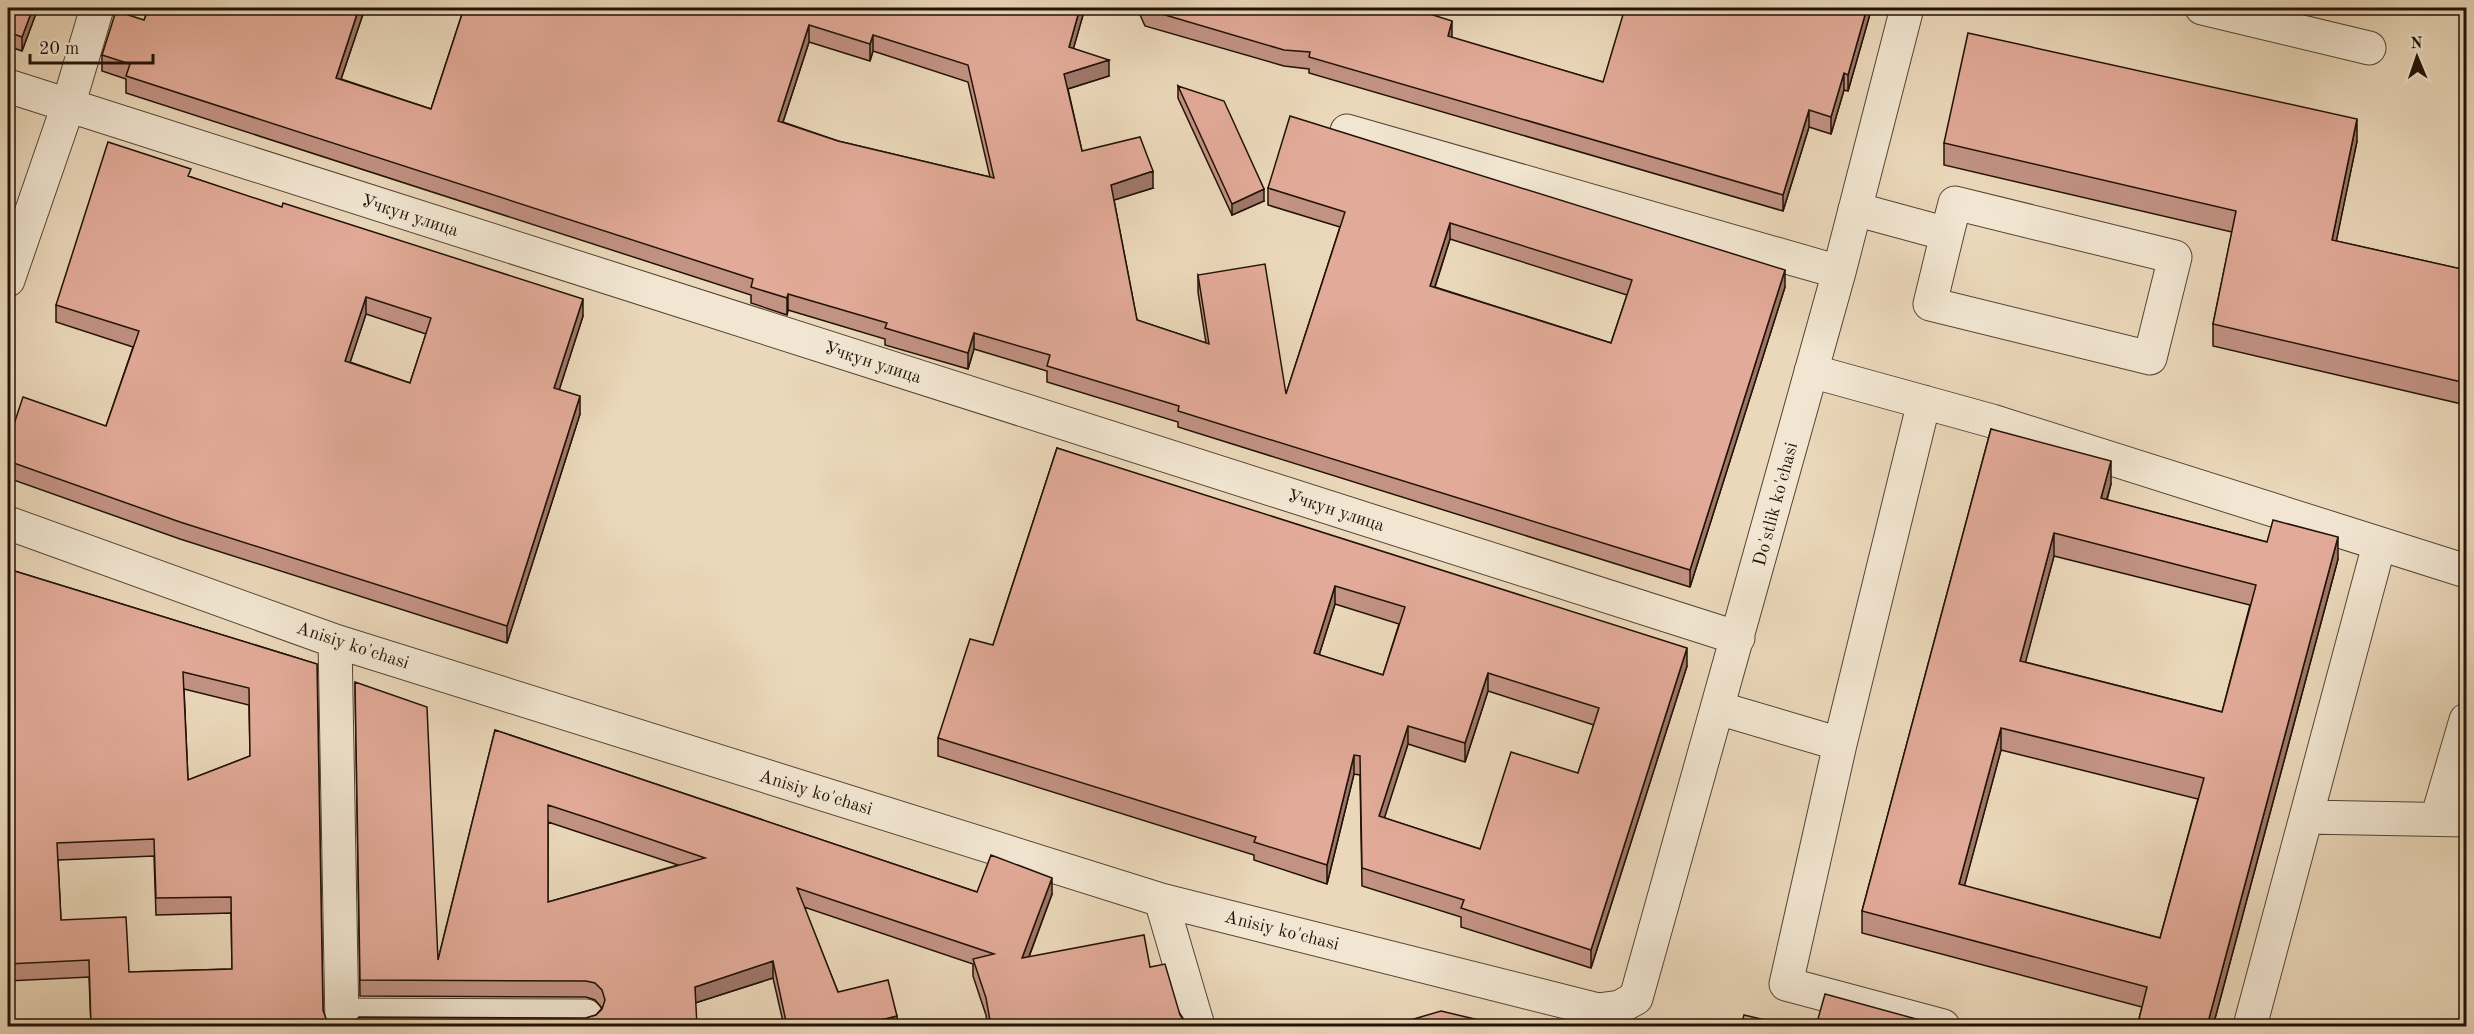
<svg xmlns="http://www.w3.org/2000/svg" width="2474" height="1034" font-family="'Old Standard TT',serif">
<rect width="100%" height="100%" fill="#ebd8ba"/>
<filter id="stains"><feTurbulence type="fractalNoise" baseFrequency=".00333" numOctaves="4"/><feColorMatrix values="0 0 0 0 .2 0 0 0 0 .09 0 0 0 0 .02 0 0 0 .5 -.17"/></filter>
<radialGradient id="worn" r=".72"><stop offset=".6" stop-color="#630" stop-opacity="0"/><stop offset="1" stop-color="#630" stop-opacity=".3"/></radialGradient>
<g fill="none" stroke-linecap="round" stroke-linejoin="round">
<defs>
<path id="minor" d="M 2202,8 L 2369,48
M 8,86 L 1738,638
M 1347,131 L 1839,272
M 1855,209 L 1947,234 L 1955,203 L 2175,257 L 2150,358 L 1930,304 L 1947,234
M 8,280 L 68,106 L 97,8
M 1811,371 L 1992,421 L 2466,571
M 1924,402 L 1840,744 L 1786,984 L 1943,1026
M 8,523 L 335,641 L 1161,900 L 1598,1010 L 1620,1007 L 1636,998 L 1839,272 L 1907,8
M 335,641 L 342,1026
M 1718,708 L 1840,744
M 2306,817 L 2466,820
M 2437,819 L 2466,720
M 1161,900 L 1198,1026
M 342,1015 L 586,1016
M 2250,1026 L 2379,545"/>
</defs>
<use href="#minor" stroke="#544434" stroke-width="35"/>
<use href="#minor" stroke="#f2e6d2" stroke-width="33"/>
</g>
<path fill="#c29283" stroke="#211207" stroke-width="1.5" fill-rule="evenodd" d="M 8,8 L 38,8 L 22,51 L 8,46 Z
M 149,8 L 365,8 L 341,79 L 431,109 L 464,8 L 1085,8 L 1073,49 L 1109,76 L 1068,89 L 1082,151 L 1153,188 L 1114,200 L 1137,320 L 1206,343 L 1198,292 L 1198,275 L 1286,394 L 1340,227 L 1268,205 L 1268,188 L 1785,287 L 1690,587 L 1178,427 L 1178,422 L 1047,382 L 1047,371 L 974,349 L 968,369 L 885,345 L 885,339 L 788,310 L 787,315 L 751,303 L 751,295 L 126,93 L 126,79 L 102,71 L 102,55 L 144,20 ZM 809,42 L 870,61 L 873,51 L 968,82 L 990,177 L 838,141 L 783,122 ZM 1450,239 L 1627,295 L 1611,343 L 1435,287 Z
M 1137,8 L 1416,8 L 1415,10 L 1452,38 L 1603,82 L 1870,8 L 1870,14 L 1848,91 L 1844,90 L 1831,134 L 1809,127 L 1783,211 L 1309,73 L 1309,69 L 1284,66 L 1145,26 Z
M 1178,86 L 1264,201 L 1232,215 L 1178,98 Z
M 2357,141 L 2336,241 L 2466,270 L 2466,405 L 2213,346 L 2213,324 L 2232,232 L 1944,165 L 1944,143 Z
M 191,177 L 583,316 L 559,390 L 580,414 L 507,643 L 180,539 L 8,478 L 8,442 L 106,426 L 133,347 L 56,322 L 56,305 ZM 366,314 L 426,334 L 410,383 L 350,362 Z
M 1991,429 L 2111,484 L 2107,500 L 2267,542 L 2338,559 L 2213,1026 L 2139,1026 L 2139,1019 L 2142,1007 L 1862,933 L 1862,911 ZM 2054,556 L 2250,605 L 2222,712 L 2025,662 ZM 2001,750 L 2198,799 L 2160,938 L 1964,886 Z
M 1057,448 L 1687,666 L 1591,968 L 1461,927 L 1461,917 L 1362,886 L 1360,775 L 1354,774 L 1327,884 L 1254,860 L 1254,855 L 938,756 L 938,738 L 993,645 ZM 1335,604 L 1399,624 L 1383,675 L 1319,655 ZM 1488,691 L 1594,725 L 1578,773 L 1480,849 L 1384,818 L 1408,744 L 1465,762 Z
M 8,569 L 317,664 L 323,1010 L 326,1019 L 333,1026 L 336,1026 L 91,1026 L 89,977 L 8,981 ZM 184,689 L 249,705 L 250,756 L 188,780 ZM 154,856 L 156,915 L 231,913 L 232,969 L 129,972 L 61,920 L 58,860 Z
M 355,682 L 438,960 L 495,730 L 977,892 L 1052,894 L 1029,957 L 1150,967 L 1186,1023 L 1194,1026 L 988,1026 L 986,1015 L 973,976 L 973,964 L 804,907 L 838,992 L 897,1026 L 784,1026 L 773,978 L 695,1003 L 586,1018 L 596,1015 L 602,1008 L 595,1000 L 586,997 L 360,996 ZM 548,822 L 678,865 L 548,902 Z"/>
<path fill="#9e776a" stroke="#211207" stroke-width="1.5" d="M 33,8 L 38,8 L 22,51 L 22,37 Z
M 359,8 L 365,8 L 336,94 L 336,78 Z
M 1080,8 L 1085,8 L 1069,64 L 1069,47 Z
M 1867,8 L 1870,8 L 1870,14 L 1848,91 L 1848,75 Z
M 1452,21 L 1452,37 L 1448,53 L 1448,36 Z
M 809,25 L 809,42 L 778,137 L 778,121 Z
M 873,35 L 873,51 L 870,61 L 870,44 Z
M 1109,60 L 1109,76 L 1064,90 L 1064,74 Z
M 1844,73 L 1844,90 L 1831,134 L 1831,117 Z
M 1809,110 L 1809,127 L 1783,211 L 1783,195 Z
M 2357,119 L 2357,141 L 2332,262 L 2332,240 Z
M 1153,171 L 1153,188 L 1111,201 L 1111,185 Z
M 1264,189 L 1264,201 L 1232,215 L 1232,204 Z
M 1450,223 L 1450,239 L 1430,302 L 1430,286 Z
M 1785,270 L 1785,287 L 1690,587 L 1690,570 Z
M 788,294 L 788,310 L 787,315 L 787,298 Z
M 366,297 L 366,314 L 345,378 L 345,361 Z
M 583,299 L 583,316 L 554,406 L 554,388 Z
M 974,333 L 974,349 L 968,369 L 968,353 Z
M 580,396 L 580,414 L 507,643 L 507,626 Z
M 2111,461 L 2111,484 L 2101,520 L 2101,498 Z
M 2054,533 L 2054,556 L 2020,683 L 2020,661 Z
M 2338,537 L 2338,559 L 2213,1026 L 2207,1026 Z
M 1335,586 L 1335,604 L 1314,671 L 1314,653 Z
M 1687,648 L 1687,666 L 1591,968 L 1591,950 Z
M 1488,673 L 1488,691 L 1465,762 L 1465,743 Z
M 1408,726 L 1408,744 L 1379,835 L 1379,816 Z
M 2001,728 L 2001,750 L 1959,906 L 1959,884 Z
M 1354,755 L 1354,774 L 1327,884 L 1327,865 Z
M 1052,878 L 1052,894 L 1022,975 L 1022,958 Z
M 773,961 L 773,978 L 695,1003 L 695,987 Z
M 897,1016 L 897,1026 L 868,1026 L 868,1023 Z"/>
<path fill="#e2aa98" stroke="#211207" stroke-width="1.5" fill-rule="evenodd" d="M 8,8 L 33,8 L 22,37 L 8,32 Z
M 149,8 L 359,8 L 336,78 L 431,109 L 464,8 L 1080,8 L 1069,47 L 1109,60 L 1064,74 L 1082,151 L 1140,137 L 1153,171 L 1111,185 L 1137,320 L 1209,344 L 1198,275 L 1265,264 L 1286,394 L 1345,212 L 1268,188 L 1290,116 L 1785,270 L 1690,570 L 1178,411 L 1179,406 L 1047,366 L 1050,355 L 974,333 L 968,353 L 885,328 L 887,323 L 788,294 L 787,298 L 751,287 L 753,279 L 126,76 L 130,64 L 102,55 L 116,11 L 144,20 ZM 809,25 L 870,44 L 873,35 L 968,65 L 994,178 L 838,141 L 778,121 ZM 1450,223 L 1632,280 L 1611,343 L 1430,286 Z
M 1144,8 L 1411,8 L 1452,21 L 1448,36 L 1603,82 L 1625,8 L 1867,8 L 1848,75 L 1844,73 L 1831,117 L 1809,110 L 1783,195 L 1309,57 L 1310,52 L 1284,50 L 1145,9 Z
M 1968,33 L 2357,119 L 2332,240 L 2466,270 L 2466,383 L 2213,324 L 2236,211 L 1944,143 Z
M 1178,86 L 1224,101 L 1264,189 L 1232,204 Z
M 108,142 L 191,169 L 188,176 L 282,207 L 283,203 L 583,299 L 554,388 L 580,396 L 507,626 L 180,522 L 8,461 L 8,442 L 23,397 L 106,426 L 139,331 L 56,305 ZM 366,297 L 431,318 L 410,383 L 345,361 Z
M 1991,429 L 2111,461 L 2101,498 L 2267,542 L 2273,520 L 2338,537 L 2207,1026 L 2170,1026 L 2139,1019 L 2147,987 L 1862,911 ZM 2054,533 L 2256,585 L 2222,712 L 2020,661 ZM 2001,728 L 2204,778 L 2160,938 L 1959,884 Z
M 1057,448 L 1687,648 L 1591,950 L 1461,908 L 1464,900 L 1362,868 L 1360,756 L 1354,755 L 1327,865 L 1254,842 L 1256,837 L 938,738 L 970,639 L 993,645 ZM 1335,586 L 1405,607 L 1383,675 L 1314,653 ZM 1488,673 L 1599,708 L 1578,773 L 1511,752 L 1480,849 L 1379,816 L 1408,726 L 1465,743 Z
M 8,569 L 317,664 L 323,1010 L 326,1019 L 333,1026 L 336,1026 L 91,1026 L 89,960 L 8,964 ZM 183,672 L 249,688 L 250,756 L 188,780 ZM 154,839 L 156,898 L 231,897 L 232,969 L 129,972 L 126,917 L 61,920 L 57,843 Z
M 355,682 L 427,707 L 438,960 L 495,730 L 977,892 L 991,855 L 1052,878 L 1022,958 L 1144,935 L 1150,967 L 1165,964 L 1180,1015 L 1186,1023 L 1194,1026 L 991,1026 L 986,998 L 973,959 L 994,954 L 797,888 L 838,992 L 888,980 L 897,1016 L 868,1023 L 868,1026 L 787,1026 L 773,961 L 695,987 L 697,1026 L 348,1026 L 351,1026 L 359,1017 L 586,1018 L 596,1015 L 602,1009 L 605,1000 L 602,990 L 595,983 L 586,981 L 360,980 ZM 548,805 L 597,821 L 705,858 L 548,902 Z
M 1825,994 L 1938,1025 L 1947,1025 L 1953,1022 L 1971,1026 L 1816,1026 Z
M 2466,1008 L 2466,1026 L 2455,1026 Z
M 1441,1011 L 1504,1026 L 1390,1026 Z
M 1744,1015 L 1791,1026 L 1741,1026 Z"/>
<g text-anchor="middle" stroke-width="4.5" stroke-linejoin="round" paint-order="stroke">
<g font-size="18" fill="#211207" stroke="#f2e6d2">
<text transform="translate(410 215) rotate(18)" y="6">Учкун улица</text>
<text transform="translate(873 362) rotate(18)" y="6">Учкун улица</text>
<text transform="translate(1775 504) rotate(-75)" y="6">Do'stlik ko'chasi</text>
<text transform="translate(1336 510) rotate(18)" y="6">Учкун улица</text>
<text transform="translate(353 645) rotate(18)" y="6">Anisiy ko'chasi</text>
<text transform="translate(816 792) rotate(17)" y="6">Anisiy ko'chasi</text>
<text transform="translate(1282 930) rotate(14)" y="6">Anisiy ko'chasi</text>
</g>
</g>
<rect width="2474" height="1034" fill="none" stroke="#ebd8ba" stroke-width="30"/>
<rect x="9" y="9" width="2456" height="1016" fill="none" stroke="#211207" stroke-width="3"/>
<rect x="15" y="15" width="2444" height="1004" fill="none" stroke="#211207" stroke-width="1.5"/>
<g transform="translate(2417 57) rotate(358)" stroke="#f2e6d2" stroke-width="4.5" paint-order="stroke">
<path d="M0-4.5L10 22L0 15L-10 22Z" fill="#211207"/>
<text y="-9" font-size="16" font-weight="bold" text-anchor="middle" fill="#211207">N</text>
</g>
<path d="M30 54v9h123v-9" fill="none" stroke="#211207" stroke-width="3"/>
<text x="39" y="54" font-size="18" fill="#211207" stroke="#f2e6d2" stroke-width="4.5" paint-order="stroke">20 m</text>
<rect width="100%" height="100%" filter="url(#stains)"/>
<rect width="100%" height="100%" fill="url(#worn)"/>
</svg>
